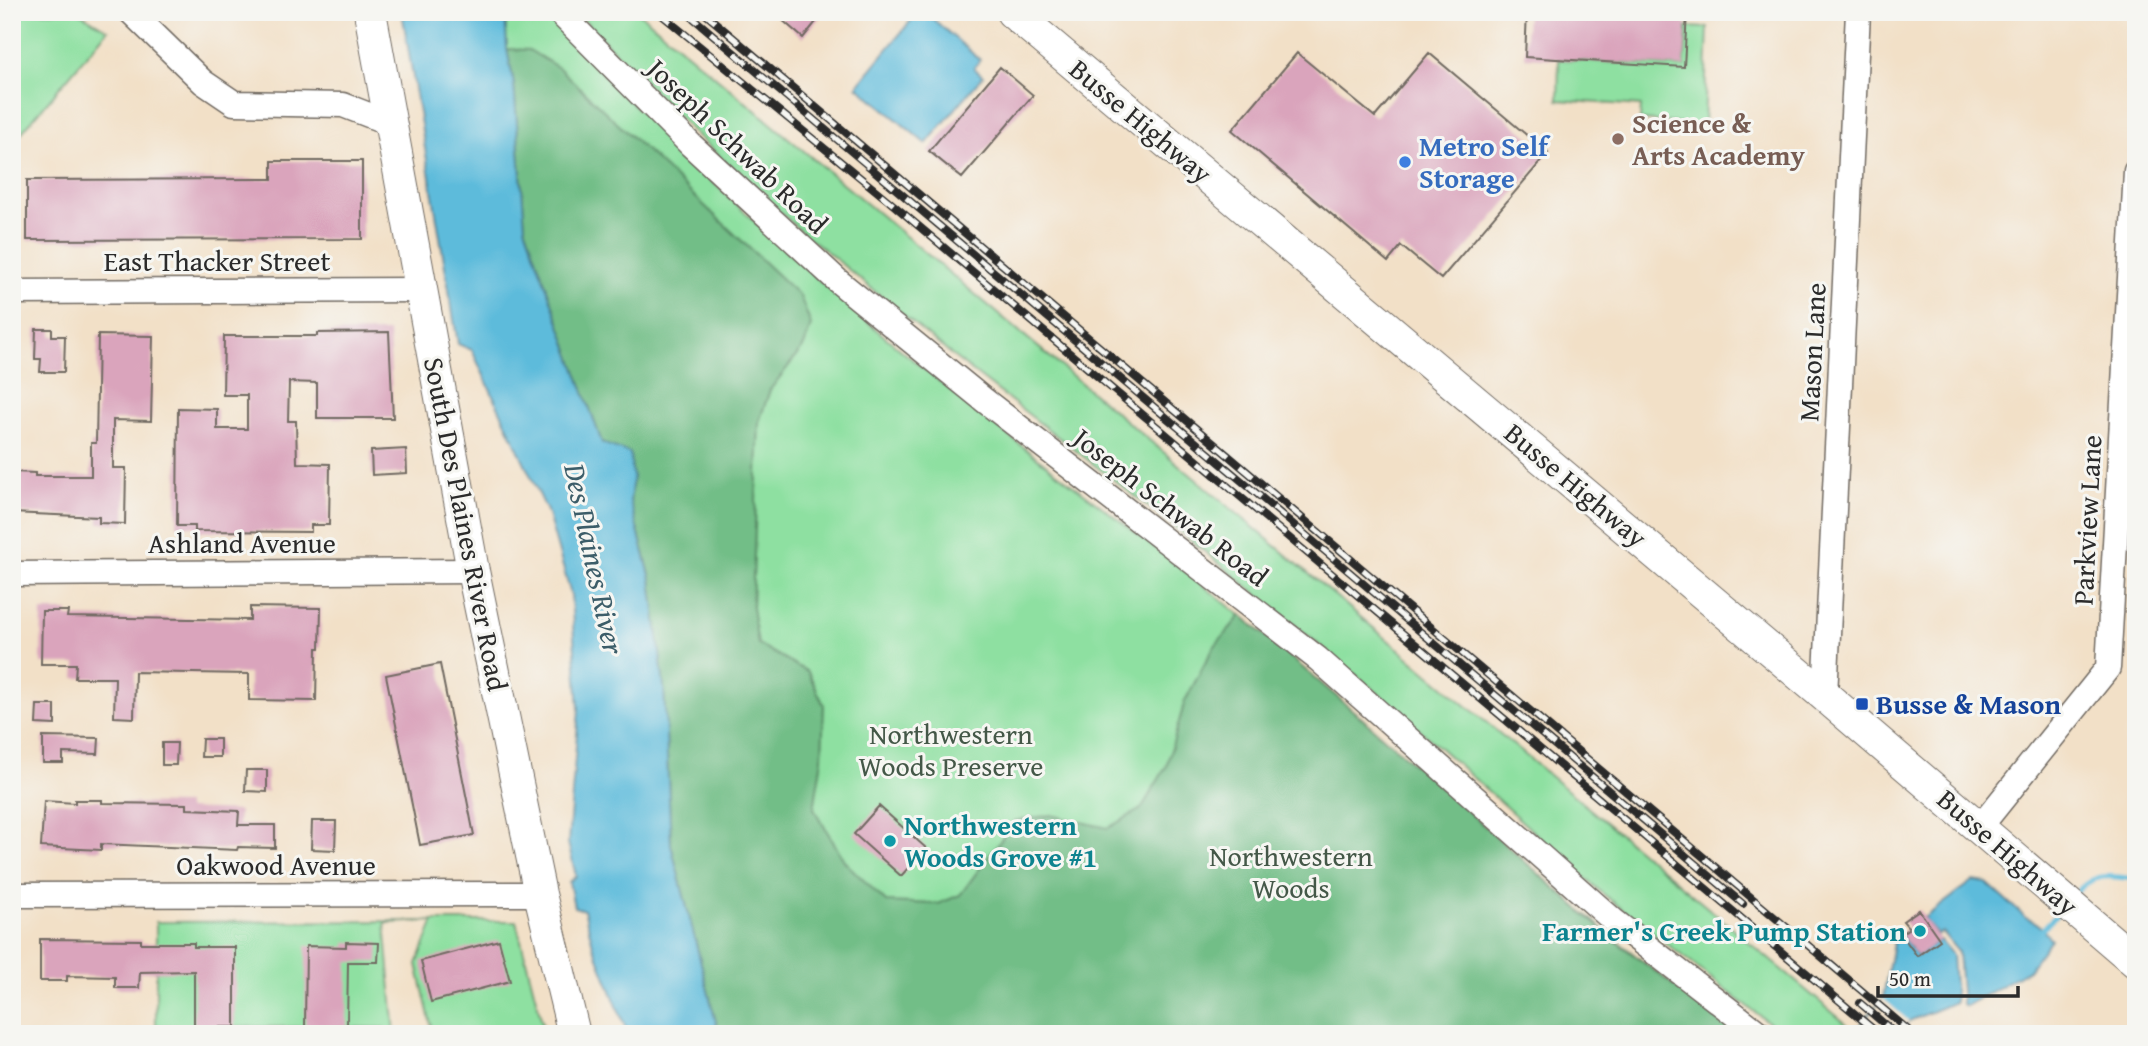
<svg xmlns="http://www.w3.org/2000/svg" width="2148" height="1046" font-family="'Gentium Book Plus',serif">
<rect width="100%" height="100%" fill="#f6f6f2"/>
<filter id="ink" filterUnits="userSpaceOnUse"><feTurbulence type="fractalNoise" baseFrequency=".0143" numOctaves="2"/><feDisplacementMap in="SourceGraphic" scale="14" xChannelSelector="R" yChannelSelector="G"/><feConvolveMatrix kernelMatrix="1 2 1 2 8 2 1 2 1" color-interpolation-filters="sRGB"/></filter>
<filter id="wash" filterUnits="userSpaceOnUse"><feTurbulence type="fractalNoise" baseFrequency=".00686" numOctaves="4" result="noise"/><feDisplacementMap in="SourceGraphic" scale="28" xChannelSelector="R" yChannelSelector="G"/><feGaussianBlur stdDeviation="1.57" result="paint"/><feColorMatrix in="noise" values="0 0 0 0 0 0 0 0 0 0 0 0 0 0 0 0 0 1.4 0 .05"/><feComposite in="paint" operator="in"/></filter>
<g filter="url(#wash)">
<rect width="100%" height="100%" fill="#f2e0c7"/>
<path fill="#8ee0a1" stroke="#5c8666" stroke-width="2" d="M 12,12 L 78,12 L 108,30 L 12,144 Z
M 505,12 L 546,12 C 589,62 637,108 684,154 C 774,242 868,326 968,404 C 1059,476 1153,543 1242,617 C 1409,754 1562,906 1737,1034 L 719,1034 L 664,687 L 514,84 L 507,49 Z
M 576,12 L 638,12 L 1856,1032 L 1784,1034 L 1731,994 L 1602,893 L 1384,698 L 1171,524 L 954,357 L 820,246 L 807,237 L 690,129 Z
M 1687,27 L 1708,28 L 1704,125 L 1640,120 L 1641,106 L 1558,100 L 1559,59 L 1684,67 Z
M 421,921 L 516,921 L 545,1034 L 433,1034 L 417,964 L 434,921 L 385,923 L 395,1034 L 384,1034 L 384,1028 L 156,1026 L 156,922 Z"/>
<path fill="#72be87" stroke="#4e7459" stroke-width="2" d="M 507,49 L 529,50 L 559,68 L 800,296 L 811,325 L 804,346 L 770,390 L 759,422 L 752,608 L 758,644 L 808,672 L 824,705 L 822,759 L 814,809 L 845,862 L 886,902 L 938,904 L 960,895 L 1015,821 L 1051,815 L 1108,828 L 1141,809 L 1166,767 L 1185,701 L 1213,648 L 1241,615 L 1357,714 L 1613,939 L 1737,1034 L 719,1034 L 671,845 L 664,687 L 651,579 L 630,501 L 633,477 L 602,443 L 525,227 L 514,84 Z"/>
<path fill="#5dbbdb" stroke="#447383" stroke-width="2" d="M 402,12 L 505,12 L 507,49 L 514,84 L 525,227 L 602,443 L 630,453 L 633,477 L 630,501 L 651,579 L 664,687 L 671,845 L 719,1034 L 628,1034 L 593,945 L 584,910 L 574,907 L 569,882 L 576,876 L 568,843 L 579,709 L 571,595 L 547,511 L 472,350 L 458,344 Z
M 918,12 L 925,12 L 980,60 L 974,68 L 983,76 L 926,144 L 857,86 Z
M 1973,881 L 1987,883 L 2026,918 L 2037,923 L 2051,939 L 2028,970 L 1966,1006 L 1962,1004 L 1958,952 L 1942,932 L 1937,935 L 1924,918 Z
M 1901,934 L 1917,956 L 1940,940 L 1952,955 L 1955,1002 L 1909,1021 L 1899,1034 L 1852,1034 L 1883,998 L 1894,938 Z"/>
<path fill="#f2e0c7" d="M 1883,998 L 1909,1021 L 1899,1034 L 1858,1034 L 1856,1032 Z"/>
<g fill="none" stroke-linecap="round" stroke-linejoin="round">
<path stroke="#5dbbdb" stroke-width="5" d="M 2073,896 C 2095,871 2106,876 2136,879
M 2038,934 L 2060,911"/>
</g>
<g id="blocks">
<path fill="#daa4bc" d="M 773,12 L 824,12 L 803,38 Z
M 1527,12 L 1687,12 L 1684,67 L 1525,57 Z
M 1297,53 L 1375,117 L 1429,53 L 1548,153 L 1441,279 L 1401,246 L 1388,262 L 1232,130 Z
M 1000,67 L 1033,95 L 962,178 L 929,151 Z
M 272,161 L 362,161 L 362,239 L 27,240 L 27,180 L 272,179 Z
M 36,329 L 52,329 L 52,336 L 65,336 L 64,372 L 40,372 L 41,359 L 35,359 Z
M 389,332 L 393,418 L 317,418 L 317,383 L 289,382 L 288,421 L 296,421 L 297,463 L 330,464 L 329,525 L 311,525 L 311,532 L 195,531 L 195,526 L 177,526 L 178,408 L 217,409 L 217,429 L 247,429 L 247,395 L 223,395 L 224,336 L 317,336 L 317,333 Z
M 98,335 L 153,336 L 151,421 L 113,420 L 113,468 L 126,468 L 125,524 L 99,523 L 99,517 L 12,513 L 12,472 L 35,473 L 35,476 L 91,476 L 91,443 L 96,443 Z
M 406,449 L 407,473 L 372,475 L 371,451 Z
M 250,607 L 321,608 L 320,648 L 317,648 L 316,701 L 249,700 L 249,674 L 135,672 L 134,718 L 114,717 L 115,678 L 75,678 L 76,664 L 41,664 L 42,611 L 68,611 L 67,617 L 250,620 Z
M 440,664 L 474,835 L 420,845 L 386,675 Z
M 37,705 L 55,705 L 55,725 L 36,724 Z
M 43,737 L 99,738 L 98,754 L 63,753 L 63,763 L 43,763 Z
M 202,739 L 220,739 L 220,757 L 201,757 Z
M 162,743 L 177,743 L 176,765 L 162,765 Z
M 246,770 L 267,770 L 267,792 L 245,791 Z
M 75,800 L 102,800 L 102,803 L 187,804 L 187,809 L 239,811 L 238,825 L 275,825 L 275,848 L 238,847 L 237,850 L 101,844 L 101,850 L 41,847 L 44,801 L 75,803 Z
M 879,806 L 926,848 L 901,876 L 854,834 Z
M 312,821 L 336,821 L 335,850 L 311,849 Z
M 1919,910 L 1940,940 L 1917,956 L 1901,934 L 1909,928 L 1903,921 Z
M 40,939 L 141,940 L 141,943 L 194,943 L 194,947 L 235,947 L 235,1027 L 194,1027 L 194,971 L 140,972 L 139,988 L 115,988 L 115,977 L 67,976 L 67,981 L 40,981 Z
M 499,940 L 510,981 L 431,1002 L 421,961 Z
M 346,942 L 379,943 L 378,962 L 348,962 L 347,1028 L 305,1027 L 306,946 L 346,947 Z"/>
</g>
</g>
<g filter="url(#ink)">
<use href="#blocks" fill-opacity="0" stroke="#716a62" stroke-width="2"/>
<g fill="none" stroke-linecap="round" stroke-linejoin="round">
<defs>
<path id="minor" d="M 131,12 L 203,82 L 234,103 L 343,105 L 392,124
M 559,12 L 691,145 L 839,282 L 984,400 L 1318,659 L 1614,921 L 1760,1034
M 12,292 L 421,290
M 12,574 L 473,571
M 1825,696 L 1858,12
M 1980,827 L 2108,668 L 2136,171
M 12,895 L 540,894"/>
<path id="major" d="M 370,12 L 473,571 L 540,894 L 574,1034
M 1012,12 L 1825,696 L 2136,962"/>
</defs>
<use href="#minor" stroke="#716a62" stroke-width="27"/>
<use href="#major" stroke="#716a62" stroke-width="34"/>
<use href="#minor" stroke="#fff" stroke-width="24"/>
<use href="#major" stroke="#fff" stroke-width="32"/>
<defs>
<path id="rail" d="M 658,12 L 890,202 L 1879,1034
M 686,12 L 1743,904
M 703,12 L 1913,1034
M 1860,1003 L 1896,1034"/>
</defs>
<use href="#rail" stroke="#2b2b2b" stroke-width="8"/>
<use href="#rail" stroke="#f6f6f2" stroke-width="5" stroke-dasharray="16" stroke-linecap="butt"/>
</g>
</g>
<circle fill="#8d6e63" stroke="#f6f6f2" stroke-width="2.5" cx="1618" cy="139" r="7"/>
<circle fill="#3f7fe0" stroke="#f6f6f2" stroke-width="2.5" cx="1405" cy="162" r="7"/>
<rect fill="#1a4fb4" stroke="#f6f6f2" stroke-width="2.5" x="1855" y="697" width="14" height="14" rx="3.5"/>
<g fill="#0f9aa8" stroke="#f6f6f2" stroke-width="2.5">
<circle cx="890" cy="841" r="7"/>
<circle cx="1920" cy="931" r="7"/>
</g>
<g text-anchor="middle" stroke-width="6" stroke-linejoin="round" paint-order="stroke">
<g font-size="28" fill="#2b2b2b" stroke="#f6f6f2">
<text transform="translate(1141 121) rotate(40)" y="10">Busse Highway</text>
<text transform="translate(738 146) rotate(44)" y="10">Joseph Schwab Road</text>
<text x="217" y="271">East Thacker Street</text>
<text transform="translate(1812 352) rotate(-87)" y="10">Mason Lane</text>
<text transform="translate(1576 485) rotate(40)" y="10">Busse Highway</text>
<text transform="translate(1171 507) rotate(38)" y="10">Joseph Schwab Road</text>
<text transform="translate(2087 520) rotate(-87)" y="10">Parkview Lane</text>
<text transform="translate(466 524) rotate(79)" y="10">South Des Plaines River Road</text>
<text x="242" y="553">Ashland Avenue</text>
<text transform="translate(2008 852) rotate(41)" y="10">Busse Highway</text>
<text x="276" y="875">Oakwood Avenue</text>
</g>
<g font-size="28" font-weight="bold" fill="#785e54" stroke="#f6f6f2" text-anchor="start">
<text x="1632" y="133">Science &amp;<tspan x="1632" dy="32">Arts Academy</tspan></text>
</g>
<g font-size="28" font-weight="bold" fill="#366cbe" stroke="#f6f6f2" text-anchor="start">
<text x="1419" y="156">Metro Self<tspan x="1419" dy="32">Storage</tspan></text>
</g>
<g font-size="28" font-weight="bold" fill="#164399" stroke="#f6f6f2" text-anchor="start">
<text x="1876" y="714">Busse &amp; Mason</text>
</g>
<g font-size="28" fill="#445848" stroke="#f6f6f2">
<text x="951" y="744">Northwestern<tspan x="951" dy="32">Woods Preserve</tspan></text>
<text x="1291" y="866">Northwestern<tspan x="1291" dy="32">Woods</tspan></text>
</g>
<g font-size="28" font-weight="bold" fill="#0d838f" stroke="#f6f6f2" text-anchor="start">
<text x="904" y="835">Northwestern<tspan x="904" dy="32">Woods Grove #1</tspan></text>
<text x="1906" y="941" text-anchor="end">Farmer's Creek Pump Station</text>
</g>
<g font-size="30" font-style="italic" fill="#3c5d69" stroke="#f6f6f2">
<text transform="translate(594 559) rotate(78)" y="10">Des Plaines River</text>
</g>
</g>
<rect width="2148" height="1046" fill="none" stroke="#f6f6f2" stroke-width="42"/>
<path d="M1878 986v10h140v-10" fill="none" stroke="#2b2b2b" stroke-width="3.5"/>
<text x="1889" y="986" font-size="21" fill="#2b2b2b" stroke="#f6f6f2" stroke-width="5" paint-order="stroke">50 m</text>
</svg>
